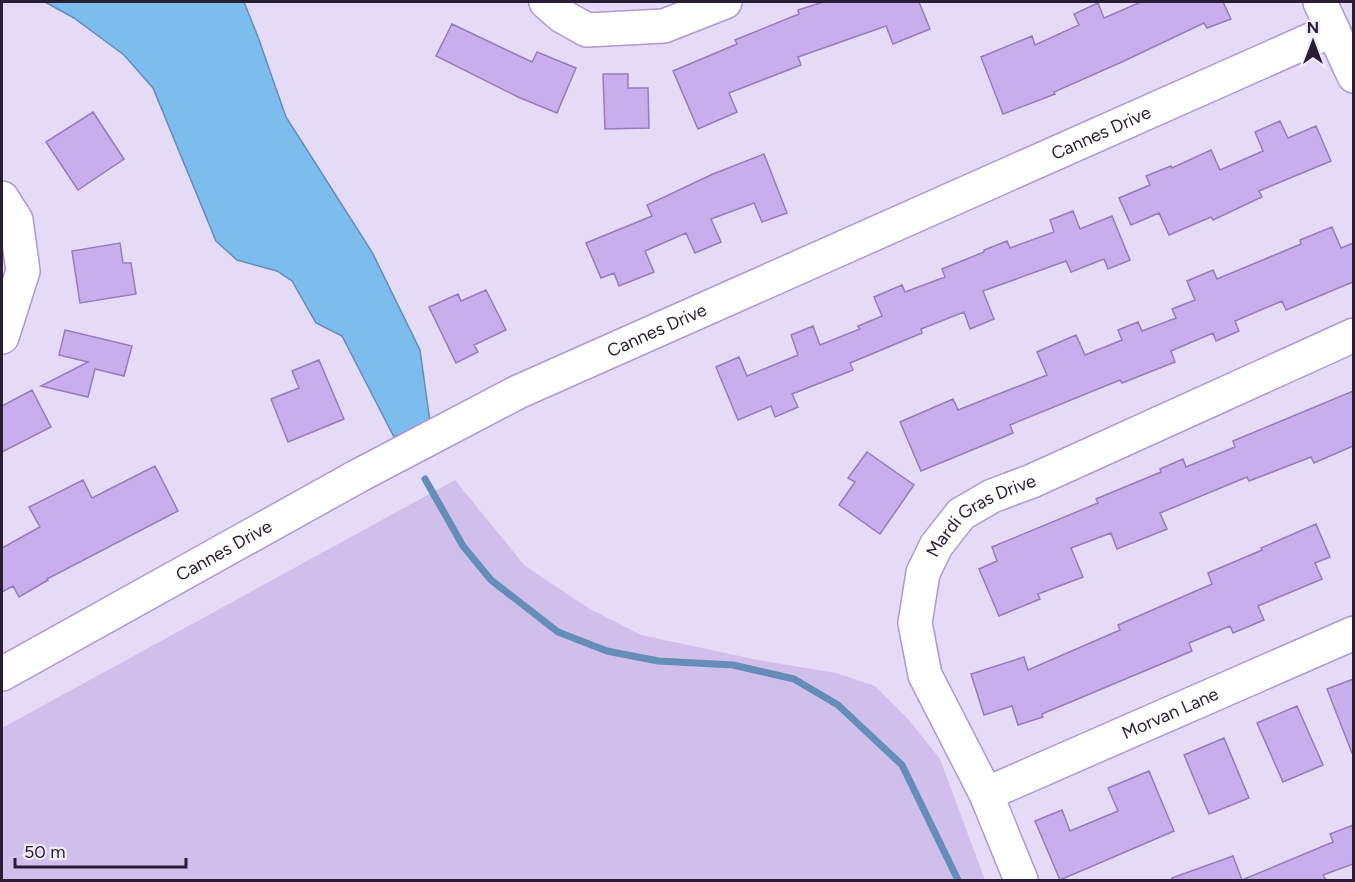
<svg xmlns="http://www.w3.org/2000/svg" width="1355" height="882" font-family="Figtree,sans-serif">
<rect width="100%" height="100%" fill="#e5dbf6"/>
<path fill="#d0bfeb" d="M 455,480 L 525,566 L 590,609 L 641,635 L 758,660 L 836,673 L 875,686 L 909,720 L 940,759 L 985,880 L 2,880 L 2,728 Z"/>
<path fill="#7dbdee" stroke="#648db7" stroke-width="1.5" d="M 45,2 L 244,2 L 258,37 L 286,117 L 372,252 L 420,350 L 430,422 L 394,437 L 342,336 L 316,323 L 292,281 L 277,271 L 237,260 L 216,241 L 153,88 L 124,55 L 74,18 Z"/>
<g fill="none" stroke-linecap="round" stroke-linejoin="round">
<path stroke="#648db7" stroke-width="7" d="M 425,479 L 463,546 L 491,580 L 558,632 L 607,651 L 658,661 L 733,665 L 794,679 L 838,705 L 902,765 L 958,880"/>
</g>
<path fill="#c8aeed" stroke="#967db9" stroke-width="1.5" d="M 823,2 L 919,2 L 930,29 L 893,44 L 886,26 L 798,57 L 801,65 L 729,93 L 737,112 L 698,129 L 673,71 L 737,44 L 735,40 L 799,14 L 798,10 Z
M 1141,2 L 1223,2 L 1231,19 L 1207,28 L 1204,23 L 1124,61 L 1054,92 L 1055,94 L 1003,114 L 981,57 L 1032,36 L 1035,45 L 1079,25 L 1074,14 L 1098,3 L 1104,18 Z
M 452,24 L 532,62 L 537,52 L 576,68 L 557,113 L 518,97 L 436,56 Z
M 603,74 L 628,74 L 628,88 L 648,88 L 649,128 L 605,129 Z
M 93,112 L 124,159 L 78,190 L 46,142 Z
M 1280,121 L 1288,138 L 1316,126 L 1331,161 L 1259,191 L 1262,197 L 1213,220 L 1211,217 L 1169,235 L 1159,213 L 1131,225 L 1119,198 L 1150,185 L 1146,176 L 1171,166 L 1172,168 L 1211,150 L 1220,170 L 1263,151 L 1255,132 Z
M 764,154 L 787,213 L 762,222 L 754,203 L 711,219 L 721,242 L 695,253 L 686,233 L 645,251 L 654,272 L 619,286 L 614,273 L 601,278 L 586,243 L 652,216 L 647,205 L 713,174 Z
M 1073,211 L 1080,229 L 1112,216 L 1130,260 L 1108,269 L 1104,259 L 1071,272 L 1066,261 L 983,291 L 994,319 L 970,329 L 964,312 L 921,329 L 922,333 L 850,363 L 853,370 L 792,394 L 798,407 L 775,417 L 771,406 L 738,420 L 716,367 L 739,357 L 747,376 L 798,355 L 791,335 L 813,326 L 820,345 L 860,329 L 858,326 L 882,316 L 874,297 L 902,285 L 905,292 L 945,277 L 942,269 L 984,252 L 984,250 L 1007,241 L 1010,248 L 1054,232 L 1050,220 Z
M 1332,227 L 1341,248 L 1353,243 L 1353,282 L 1286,310 L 1282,301 L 1235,321 L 1239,331 L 1216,341 L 1213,333 L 1171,351 L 1175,362 L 1122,383 L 1120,380 L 1010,425 L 1013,433 L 921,471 L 900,422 L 953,399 L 958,410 L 1047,375 L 1037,352 L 1076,335 L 1085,355 L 1122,340 L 1118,330 L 1138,322 L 1142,331 L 1176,318 L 1172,309 L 1195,300 L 1187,281 L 1213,270 L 1217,279 L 1301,244 L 1300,240 Z
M 120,243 L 123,263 L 131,263 L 136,294 L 80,303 L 72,251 Z
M 486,290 L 506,330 L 474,345 L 478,352 L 456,363 L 429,307 L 458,294 L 461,301 Z
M 65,330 L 132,346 L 124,376 L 95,369 L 88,397 L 41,386 L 88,362 L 59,355 Z
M 319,360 L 344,419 L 288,442 L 271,399 L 299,388 L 292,371 Z
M 32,390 L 51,427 L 2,452 L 2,406 Z
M 1353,391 L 1353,446 L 1314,463 L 1311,457 L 1249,481 L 1247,477 L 1160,513 L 1167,529 L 1117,549 L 1111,533 L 1071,548 L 1083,577 L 1038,594 L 1040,599 L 999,616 L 979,569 L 997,561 L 992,547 L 1098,503 L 1096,499 L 1161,472 L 1160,469 L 1183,459 L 1186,467 L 1235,447 L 1233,441 Z
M 867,452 L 914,485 L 880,534 L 839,505 L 855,482 L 848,478 Z
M 155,466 L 178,511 L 47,579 L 48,580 L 19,597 L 13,586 L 2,592 L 2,548 L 40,527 L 29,507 L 83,480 L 92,498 Z
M 1316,524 L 1330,557 L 1315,563 L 1322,579 L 1258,606 L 1264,620 L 1233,633 L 1230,626 L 1189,643 L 1192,651 L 1042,714 L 1043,717 L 1018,725 L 1012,706 L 984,715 L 971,674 L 1024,657 L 1028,670 L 1120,630 L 1118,625 L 1212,584 L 1208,573 L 1262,550 L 1261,548 Z
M 1353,679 L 1353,753 L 1352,753 L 1327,689 Z
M 1297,706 L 1323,765 L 1283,782 L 1257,723 Z
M 1224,738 L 1249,798 L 1209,814 L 1184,755 Z
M 1149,771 L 1174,831 L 1060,880 L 1035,821 L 1062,810 L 1070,831 L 1118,811 L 1108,788 Z
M 1353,825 L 1353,864 L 1323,875 L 1326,880 L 1173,880 L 1172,878 L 1233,856 L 1242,880 L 1333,842 L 1330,834 Z"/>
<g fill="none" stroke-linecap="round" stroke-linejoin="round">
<defs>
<g id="minor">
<path d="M 546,2 L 562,16 L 587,30 L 664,26 L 725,2"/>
<path d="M 1320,2 L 1354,76"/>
<path d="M 2,198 L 16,220 L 23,271 L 2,337"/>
<path id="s1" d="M 2,674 L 358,476 L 518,392 L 1333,30"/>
<path id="s2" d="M 986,794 L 1354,633"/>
<path id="s3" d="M 1021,880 L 986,794 L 925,675 L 915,623 L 923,573 L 936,546 L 961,514 L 992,496 L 1032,481 L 1354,335"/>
</g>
</defs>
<use href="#minor" stroke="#b097d5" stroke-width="36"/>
<use href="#minor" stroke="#fff" stroke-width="33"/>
</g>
<g text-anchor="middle" stroke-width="4.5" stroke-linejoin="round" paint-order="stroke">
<g font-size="18" fill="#291e36" stroke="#f0ebf9">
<text dy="6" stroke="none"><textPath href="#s1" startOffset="1226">Cannes Drive</textPath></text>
<text dy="6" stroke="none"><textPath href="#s1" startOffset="740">Cannes Drive</textPath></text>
<text dy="6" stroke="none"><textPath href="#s3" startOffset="416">Mardi Gras Drive</textPath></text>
<text dy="6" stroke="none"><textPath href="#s1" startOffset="254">Cannes Drive</textPath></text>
<text dy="6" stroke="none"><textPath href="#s2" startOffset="201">Morvan Lane</textPath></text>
</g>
</g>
<rect width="1355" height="882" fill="none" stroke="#291e36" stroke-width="6"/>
<g transform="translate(1313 42)" stroke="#f0ebf9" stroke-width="4.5" paint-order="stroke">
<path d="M0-4.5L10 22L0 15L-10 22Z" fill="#291e36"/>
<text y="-9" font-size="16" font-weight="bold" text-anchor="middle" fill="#291e36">N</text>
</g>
<path d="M15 858v9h171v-9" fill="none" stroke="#291e36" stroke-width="3"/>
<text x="24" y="858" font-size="18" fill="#291e36" stroke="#f0ebf9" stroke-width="4.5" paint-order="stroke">50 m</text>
</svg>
